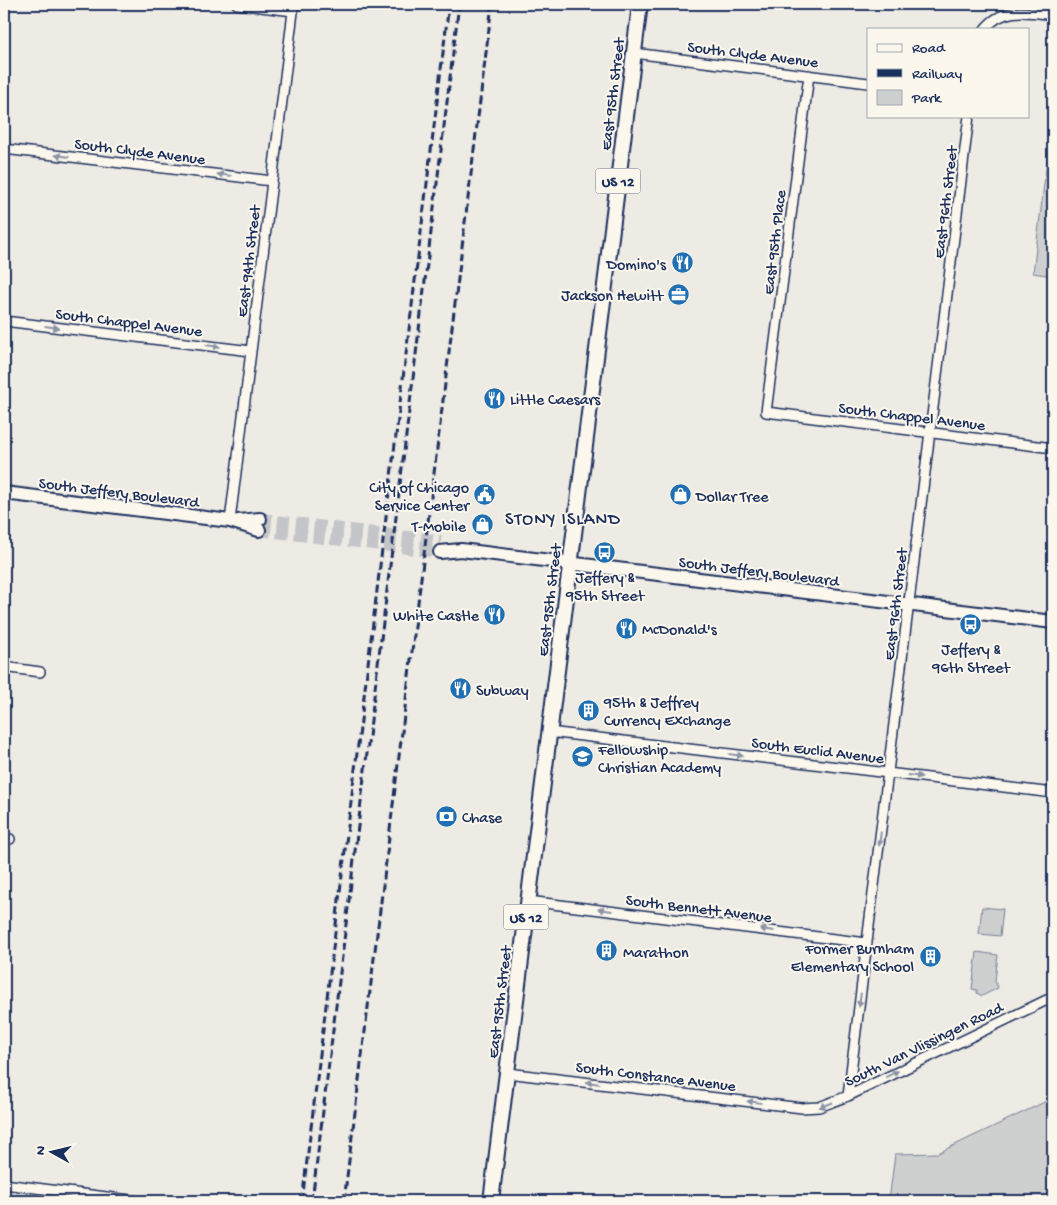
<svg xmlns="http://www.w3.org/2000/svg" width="1057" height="1205" font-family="'Gochi Hand',sans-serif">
<rect width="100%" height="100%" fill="#eeebe4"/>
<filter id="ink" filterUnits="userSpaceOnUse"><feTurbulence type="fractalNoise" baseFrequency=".02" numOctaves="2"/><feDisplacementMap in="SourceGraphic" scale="10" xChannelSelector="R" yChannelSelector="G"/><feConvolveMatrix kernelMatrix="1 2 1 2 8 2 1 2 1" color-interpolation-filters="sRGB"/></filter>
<g filter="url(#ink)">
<path fill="#cecfcf" stroke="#747f96" d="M 1053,112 L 1053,276 L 1033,273 Z
M 982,907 L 1003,909 L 1000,936 L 979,934 Z
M 977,952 L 998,955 L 995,981 L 998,988 L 982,996 L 977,993 L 977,990 L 972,989 Z
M 1053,1098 L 1053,1201 L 889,1201 L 895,1154 L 938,1153 Z"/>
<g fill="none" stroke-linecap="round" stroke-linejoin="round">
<path stroke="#c4c5c9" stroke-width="12" stroke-dasharray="12 6" stroke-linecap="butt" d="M 260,519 L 441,541
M 259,530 L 440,552"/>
<defs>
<path id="minor" d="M 237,4 L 293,11
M 985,29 C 1003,6 1028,12 1053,15
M 634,53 L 868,83
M 809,75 L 766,412 L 1053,448
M 4,149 L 272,181
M 4,321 L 251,351
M 230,521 L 294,4
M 4,667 L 40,672
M 549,732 L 1053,793
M 4,838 L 10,839
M 528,901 L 867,943
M 507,1073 L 802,1108 L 819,1107 L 848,1096 L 1053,997
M 848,1096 L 969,116
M 4,1184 L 138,1201"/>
<path id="secondary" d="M 4,493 L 230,521 L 259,530
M 238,521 L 260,519
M 440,552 L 461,550 L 1053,622"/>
<path id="primary" d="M 491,1201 L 640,4"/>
</defs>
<use href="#minor" stroke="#1b2f5e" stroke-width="12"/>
<use href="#secondary" stroke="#1b2f5e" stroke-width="16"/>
<use href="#primary" stroke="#1b2f5e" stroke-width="18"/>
<use href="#minor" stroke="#fbf7ec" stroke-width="9"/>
<use href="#secondary" stroke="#fbf7ec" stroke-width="12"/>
<use href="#primary" stroke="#fbf7ec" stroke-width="14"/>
<path stroke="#1b2f5e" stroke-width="3" stroke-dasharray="8 4" stroke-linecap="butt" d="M 302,1201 L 449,4
M 312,1201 L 459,4
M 344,1201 L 492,4"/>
</g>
<defs><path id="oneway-solid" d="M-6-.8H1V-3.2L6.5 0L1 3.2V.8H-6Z" transform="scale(1.25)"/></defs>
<g fill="#8b93a5">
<use href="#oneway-solid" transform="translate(62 156) rotate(-173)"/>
<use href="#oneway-solid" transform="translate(224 175) rotate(-173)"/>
<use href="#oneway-solid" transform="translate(52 327) rotate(7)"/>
<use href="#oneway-solid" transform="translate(213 346) rotate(7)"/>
<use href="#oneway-solid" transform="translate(736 755) rotate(7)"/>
<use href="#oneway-solid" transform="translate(915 776) rotate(7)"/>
<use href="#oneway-solid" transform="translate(880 839) rotate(97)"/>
<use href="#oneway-solid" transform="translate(605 910) rotate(-173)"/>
<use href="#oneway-solid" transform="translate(767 930) rotate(-173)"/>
<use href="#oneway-solid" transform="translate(860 1000) rotate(97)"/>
<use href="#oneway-solid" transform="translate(892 1074) rotate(-26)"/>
<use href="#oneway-solid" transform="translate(593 1083) rotate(-173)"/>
<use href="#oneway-solid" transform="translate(754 1102) rotate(-173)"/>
<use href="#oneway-solid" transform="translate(826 1105) rotate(161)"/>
</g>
</g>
<defs>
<symbol id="restaurant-disc" viewBox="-11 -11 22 22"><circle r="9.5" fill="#1f6fb2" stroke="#fbf7ec"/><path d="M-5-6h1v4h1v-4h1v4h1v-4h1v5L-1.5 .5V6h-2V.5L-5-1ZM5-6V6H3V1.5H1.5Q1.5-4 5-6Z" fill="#fff"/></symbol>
<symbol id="office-disc" viewBox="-11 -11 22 22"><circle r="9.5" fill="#1f6fb2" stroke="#fbf7ec"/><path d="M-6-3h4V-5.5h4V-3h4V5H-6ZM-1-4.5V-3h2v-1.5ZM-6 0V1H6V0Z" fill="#fff"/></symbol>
<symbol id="civic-disc" viewBox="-11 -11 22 22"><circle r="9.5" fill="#1f6fb2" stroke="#fbf7ec"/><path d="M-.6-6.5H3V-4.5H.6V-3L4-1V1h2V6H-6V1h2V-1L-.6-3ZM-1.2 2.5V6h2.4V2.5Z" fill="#fff"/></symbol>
<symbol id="shop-disc" viewBox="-11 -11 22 22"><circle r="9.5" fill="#1f6fb2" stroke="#fbf7ec"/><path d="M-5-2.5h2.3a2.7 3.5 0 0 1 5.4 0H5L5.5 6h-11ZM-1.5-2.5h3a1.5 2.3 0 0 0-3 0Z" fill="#fff"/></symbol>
<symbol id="bus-disc" viewBox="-11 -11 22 22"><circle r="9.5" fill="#1f6fb2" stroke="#fbf7ec"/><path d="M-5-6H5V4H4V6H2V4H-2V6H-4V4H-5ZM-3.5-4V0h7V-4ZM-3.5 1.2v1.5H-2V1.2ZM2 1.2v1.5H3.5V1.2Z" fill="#fff"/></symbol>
<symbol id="building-disc" viewBox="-11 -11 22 22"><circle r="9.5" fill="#1f6fb2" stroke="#fbf7ec"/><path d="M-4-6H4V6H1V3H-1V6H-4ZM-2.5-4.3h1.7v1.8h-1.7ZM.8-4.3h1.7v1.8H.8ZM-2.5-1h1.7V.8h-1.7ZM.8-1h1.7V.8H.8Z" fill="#fff"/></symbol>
<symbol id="school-disc" viewBox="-11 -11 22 22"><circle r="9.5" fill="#1f6fb2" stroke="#fbf7ec"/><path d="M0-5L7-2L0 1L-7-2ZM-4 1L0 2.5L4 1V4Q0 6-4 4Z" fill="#fff"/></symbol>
<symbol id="bank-disc" viewBox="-11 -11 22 22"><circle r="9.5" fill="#1f6fb2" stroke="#fbf7ec"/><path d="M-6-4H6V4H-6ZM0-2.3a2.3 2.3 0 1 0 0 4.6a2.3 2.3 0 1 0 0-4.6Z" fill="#fff"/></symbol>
</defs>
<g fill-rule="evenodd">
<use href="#restaurant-disc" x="670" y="250" width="25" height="25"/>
<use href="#office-disc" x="666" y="282" width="25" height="25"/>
<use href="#restaurant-disc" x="482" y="386" width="25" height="25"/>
<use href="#civic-disc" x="472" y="482" width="25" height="25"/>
<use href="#shop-disc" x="668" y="482" width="25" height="25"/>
<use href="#shop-disc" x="470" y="512" width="25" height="25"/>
<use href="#bus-disc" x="592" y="540" width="25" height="25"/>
<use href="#restaurant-disc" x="482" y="602" width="25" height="25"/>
<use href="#bus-disc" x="958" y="612" width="25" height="25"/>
<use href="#restaurant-disc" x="614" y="616" width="25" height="25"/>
<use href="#restaurant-disc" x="448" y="676" width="25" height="25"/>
<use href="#building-disc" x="576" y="698" width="25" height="25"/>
<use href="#school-disc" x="570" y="744" width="25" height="25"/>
<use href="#bank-disc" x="434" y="804" width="25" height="25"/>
<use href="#building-disc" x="594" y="938" width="25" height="25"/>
<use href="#building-disc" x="918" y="944" width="25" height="25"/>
</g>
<g text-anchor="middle" stroke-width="4" stroke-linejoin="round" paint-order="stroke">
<g fill="#fbf7ec" stroke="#5e6b89" stroke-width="1">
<rect x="595.5" y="168.5" width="45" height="25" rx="4"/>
<rect x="503.5" y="904.5" width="45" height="25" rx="4"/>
</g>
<g font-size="15" font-weight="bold" fill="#1b2f5e">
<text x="618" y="186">US 12</text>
<text x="526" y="922">US 12</text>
</g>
<g font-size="16" fill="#1b2f5e" stroke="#fbf7ec">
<text transform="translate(753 53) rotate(7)" y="6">South Clyde Avenue</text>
<text transform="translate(611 94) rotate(-83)" y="6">East 95th Street</text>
<text transform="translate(140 150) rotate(7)" y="6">South Clyde Avenue</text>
<text transform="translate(944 202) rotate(-83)" y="6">East 96th Street</text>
<text transform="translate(773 242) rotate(-83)" y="6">East 95th Place</text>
<text transform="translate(247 261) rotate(-83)" y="6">East 94th Street</text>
<text transform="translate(129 321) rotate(7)" y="6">South Chappel Avenue</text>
<text transform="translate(912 415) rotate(7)" y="6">South Chappel Avenue</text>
<text transform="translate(119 491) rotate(7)" y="6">South Jeffery Boulevard</text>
<text transform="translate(759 570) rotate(7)" y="6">South Jeffery Boulevard</text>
<text transform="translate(548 600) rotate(-83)" y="6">East 95th Street</text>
<text transform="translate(894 604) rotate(-83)" y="6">East 96th Street</text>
<text transform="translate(818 749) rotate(7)" y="6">South Euclid Avenue</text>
<text transform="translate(699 907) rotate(7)" y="6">South Bennett Avenue</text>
<text transform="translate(498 1002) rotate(-83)" y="6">East 95th Street</text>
<text transform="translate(923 1043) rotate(-26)" y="6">South Van Vlissingen Road</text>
<text transform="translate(656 1075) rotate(7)" y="6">South Constance Avenue</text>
</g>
<g font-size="16" fill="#1b2f5e" stroke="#fbf7ec" text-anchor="start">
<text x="666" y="269" text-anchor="end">Domino's</text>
<text x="663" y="300" text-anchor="end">Jackson Hewitt</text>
<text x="510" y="404">Little Caesars</text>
<text x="469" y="492" text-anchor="end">City of Chicago<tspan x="469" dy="18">Service Center</tspan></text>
<text x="696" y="501">Dollar Tree</text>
<text x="466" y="531" text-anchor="end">T-Mobile</text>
<text x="605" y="582" text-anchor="middle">Jeffery &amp;<tspan x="605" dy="18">95th Street</tspan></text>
<text x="479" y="620" text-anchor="end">White Castle</text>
<text x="642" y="634">McDonald's</text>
<text x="971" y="654" text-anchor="middle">Jeffery &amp;<tspan x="971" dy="18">96th Street</tspan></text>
<text x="476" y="695">Subway</text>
<text x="604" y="707">95th &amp; Jeffrey<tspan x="604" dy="18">Currency Exchange</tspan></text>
<text x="598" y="754">Fellowship<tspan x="598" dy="18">Christian Academy</tspan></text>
<text x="462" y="822">Chase</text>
<text x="914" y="953" text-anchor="end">Former Burnham<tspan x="914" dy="18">Elementary School</tspan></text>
<text x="623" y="957">Marathon</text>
</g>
<g font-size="18" letter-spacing="1" fill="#1b2f5e" stroke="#fbf7ec">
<text x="563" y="524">STONY ISLAND</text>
</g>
</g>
<rect width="1057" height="1205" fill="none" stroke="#fbf7ec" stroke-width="20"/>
<rect x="10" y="10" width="1037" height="1185" fill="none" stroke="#1b2f5e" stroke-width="2" filter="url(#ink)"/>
<rect x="867" y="28" width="162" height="90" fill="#fbf7ec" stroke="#a1a7b3"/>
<rect x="877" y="44" width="25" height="8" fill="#fbf7ec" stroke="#a1a7b3"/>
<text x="912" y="52" font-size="15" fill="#1b2f5e">Road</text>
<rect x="877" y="69" width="25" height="8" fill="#1b2f5e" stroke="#a1a7b3"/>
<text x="912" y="78" font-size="15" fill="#1b2f5e">Railway</text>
<rect x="877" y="90" width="25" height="15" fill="#cecfcf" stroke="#a1a7b3"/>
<text x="912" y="102" font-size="15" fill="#1b2f5e">Park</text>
<g transform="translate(52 1152) rotate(278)" stroke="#fbf7ec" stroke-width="4" paint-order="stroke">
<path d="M0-4L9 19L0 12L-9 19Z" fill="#1b2f5e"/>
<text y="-8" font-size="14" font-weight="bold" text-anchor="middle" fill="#1b2f5e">N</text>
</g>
</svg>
